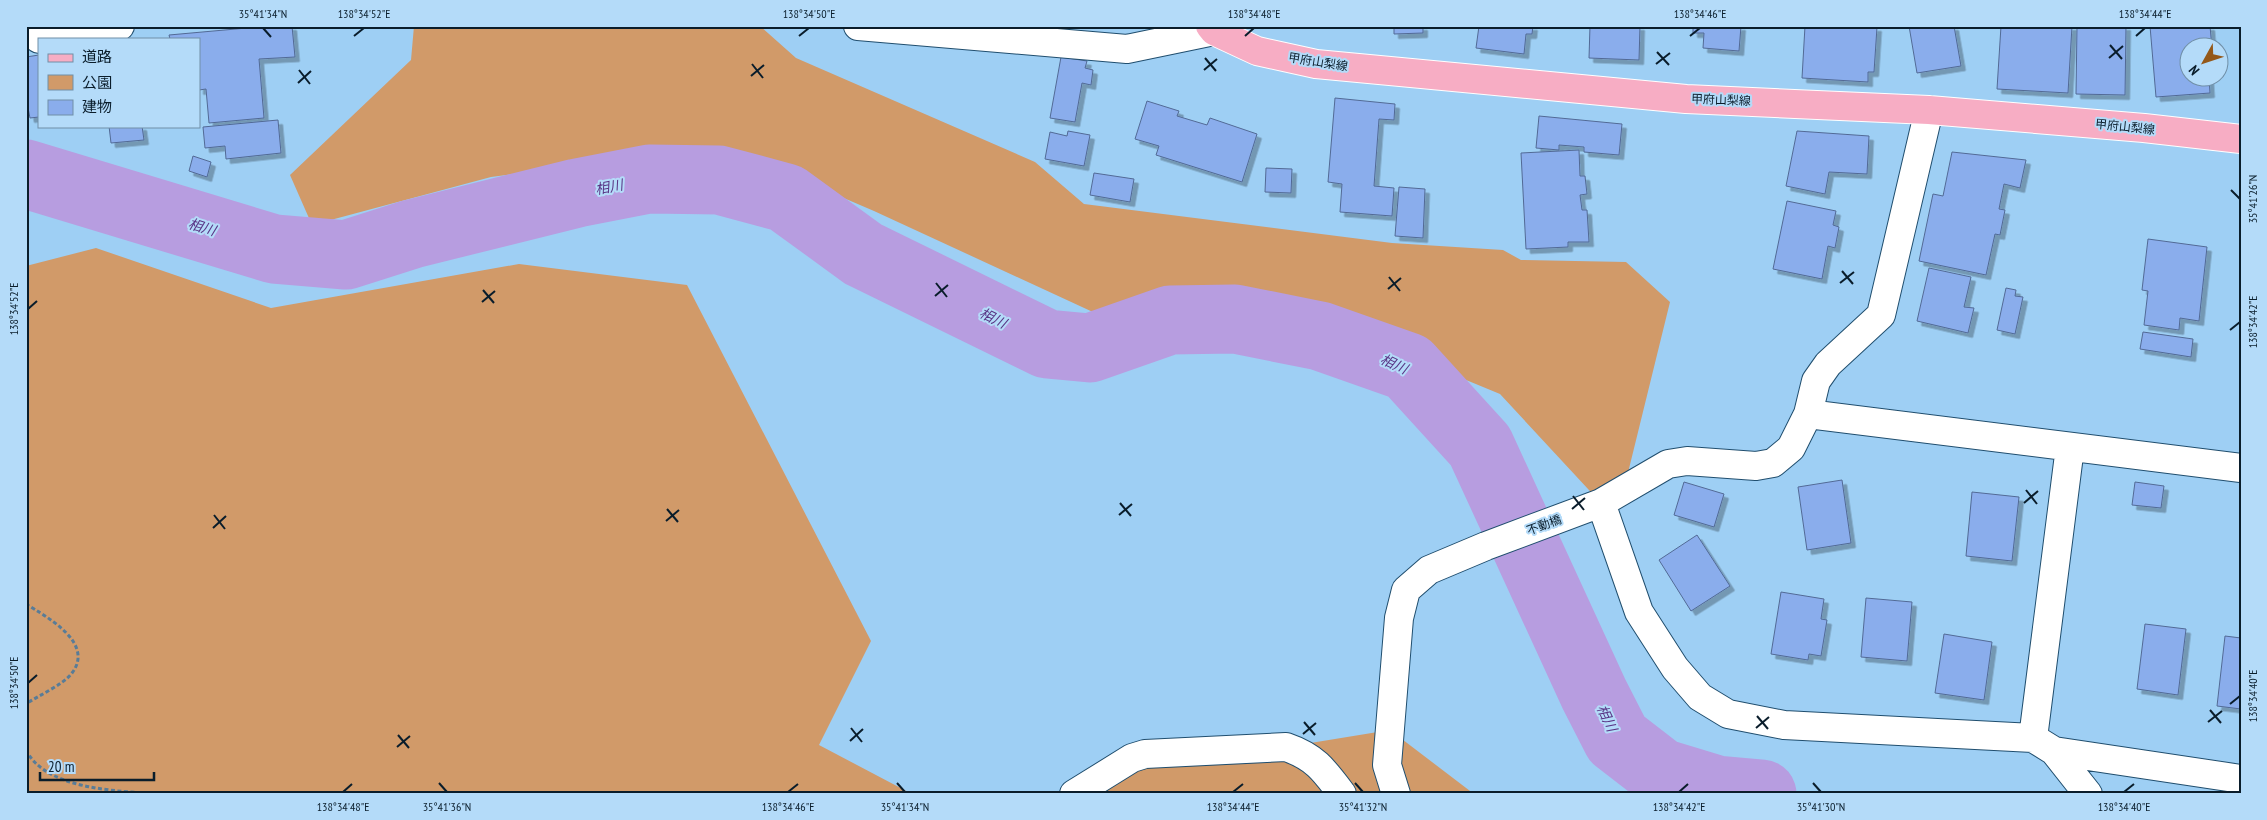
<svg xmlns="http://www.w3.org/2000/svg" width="2267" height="820" font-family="'PT Sans Narrow','Noto Sans JP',sans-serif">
<defs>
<filter id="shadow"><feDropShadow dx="4.5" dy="4.5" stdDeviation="0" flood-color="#0004"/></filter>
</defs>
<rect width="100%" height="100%" fill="#9ecff4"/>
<path fill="#d19a69" d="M 414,26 L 760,26 L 796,58 L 1035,162 L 1084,204 L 1392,243 L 1503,250 L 1521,260 L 1626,262 L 1670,302 L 1624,489 L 1601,503 L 1500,394 L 1333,325 L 1201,307 L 1141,320 L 1095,313 L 874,211 L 725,147 L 491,177 L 312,225 L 290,175 L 411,60 Z
M 96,248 L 271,308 L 519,264 L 687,285 L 871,641 L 819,745 L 912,794 L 26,794 L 26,266 Z
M 1390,730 L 1474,794 L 1074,794 L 1131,758 L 1286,747 Z
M 1647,783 L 1694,794 L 1629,794 Z"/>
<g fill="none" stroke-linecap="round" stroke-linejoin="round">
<path stroke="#b79de0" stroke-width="69" d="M 26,174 L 274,249 L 346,255 L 412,234 L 577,193 L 649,179 L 719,180 L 786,198 L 863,254 L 1047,344 L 1090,348 L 1170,320 L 1235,319 L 1320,336 L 1408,367 L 1480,446 L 1594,694 L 1617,739 L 1661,773 L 1717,790 L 1762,794"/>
</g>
<path fill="#8aadec" stroke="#526a95" filter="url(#shadow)" d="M 269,26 L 292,26 L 295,57 L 259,59 L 264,118 L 209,123 L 206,89 L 199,90 L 199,39 L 170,39 L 169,35 Z
M 1394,26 L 1423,26 L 1423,33 L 1394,34 Z
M 1479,26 L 1533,26 L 1532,34 L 1526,34 L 1524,54 L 1476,48 Z
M 1590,26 L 1640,26 L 1639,60 L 1589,58 Z
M 1693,26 L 1741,26 L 1739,51 L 1703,48 L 1704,33 L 1693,33 Z
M 1805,26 L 1877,27 L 1874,72 L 1868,72 L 1868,82 L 1802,78 Z
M 1909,26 L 1954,26 L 1961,66 L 1917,73 Z
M 2001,26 L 2072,26 L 2068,93 L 1997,89 Z
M 2077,26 L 2126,26 L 2125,95 L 2076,94 Z
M 2150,26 L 2210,26 L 2212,48 L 2190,48 L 2190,78 L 2209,78 L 2210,93 L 2156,97 Z
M 39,55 L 39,117 L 30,118 L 26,98 L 26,57 Z
M 1061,57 L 1087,61 L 1085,68 L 1093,70 L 1091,85 L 1082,83 L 1075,122 L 1050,118 Z
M 1335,98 L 1395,104 L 1394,120 L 1379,119 L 1374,186 L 1394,188 L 1392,216 L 1340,212 L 1342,184 L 1328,182 Z
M 1147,101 L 1179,111 L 1177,116 L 1207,125 L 1210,118 L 1257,134 L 1242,182 L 1156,155 L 1159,146 L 1135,139 Z
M 1539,116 L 1622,124 L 1619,155 L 1584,152 L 1584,147 L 1559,145 L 1559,150 L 1536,148 Z
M 278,120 L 281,153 L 226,159 L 225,146 L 205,148 L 203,127 Z
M 109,126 L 142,126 L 144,140 L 111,143 Z
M 1068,131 L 1090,135 L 1084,166 L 1045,159 L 1050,132 L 1067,136 Z
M 1797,131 L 1869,136 L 1867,174 L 1829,172 L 1825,194 L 1786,186 Z
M 1579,150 L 1580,176 L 1585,176 L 1587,194 L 1580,195 L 1582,210 L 1587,210 L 1589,242 L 1568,242 L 1568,247 L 1526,249 L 1521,153 Z
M 1952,152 L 2026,160 L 2020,188 L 2004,184 L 1999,209 L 2005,210 L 2000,235 L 1995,234 L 1986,275 L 1919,261 L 1933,194 L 1943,196 Z
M 193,156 L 211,162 L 207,177 L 189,171 Z
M 1266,168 L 1292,169 L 1291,193 L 1265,192 Z
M 1094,173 L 1134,179 L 1130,202 L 1090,195 Z
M 1399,187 L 1425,189 L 1423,238 L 1395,236 Z
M 1787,201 L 1836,211 L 1833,225 L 1839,227 L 1835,248 L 1828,246 L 1822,279 L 1773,269 Z
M 2148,239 L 2207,247 L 2199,321 L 2180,318 L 2179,330 L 2144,325 L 2148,291 L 2142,290 Z
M 1929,268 L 1971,277 L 1964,307 L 1974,308 L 1968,333 L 1917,321 Z
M 2006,288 L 2016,290 L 2015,296 L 2023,297 L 2015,334 L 1997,330 Z
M 2143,332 L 2193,339 L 2191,357 L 2140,349 Z
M 1842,480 L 1851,543 L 1807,550 L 1798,487 Z
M 1684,482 L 1724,494 L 1714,527 L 1674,515 Z
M 2135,482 L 2164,486 L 2161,508 L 2132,505 Z
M 1972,492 L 2019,497 L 2012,561 L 1966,556 Z
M 1697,535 L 1730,586 L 1691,611 L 1659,560 Z
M 1781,592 L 1824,599 L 1821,619 L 1827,620 L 1821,656 L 1809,654 L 1808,660 L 1771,654 Z
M 1866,598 L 1912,602 L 1907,661 L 1861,657 Z
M 2145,624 L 2186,629 L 2178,695 L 2137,689 Z
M 1944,634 L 1992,642 L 1984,700 L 1935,693 Z
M 2225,636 L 2241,638 L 2241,709 L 2217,706 Z"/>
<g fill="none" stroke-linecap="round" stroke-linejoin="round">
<defs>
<path id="minor" d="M 858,26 L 1127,49 L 1214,31
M 39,39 L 120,26
M 1929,110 L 1881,315 L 1828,364 L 1816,381 L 1808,414 L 1791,448 L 1773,463 L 1756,466 L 1687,461 L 1668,464 L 1601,503 L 1639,612 L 1675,668 L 1700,697 L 1728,714 L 1784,725 L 2033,738 L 2054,751 L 2241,779
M 1808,414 L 2241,468
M 2033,738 L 2070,447
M 2054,751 L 2088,794
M 1074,794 L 1132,758 L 1145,754 L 1286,747 C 1315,757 1324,770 1342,794
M 1396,794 L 1387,765 L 1399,618 L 1406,590 L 1429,570 L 1486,546 L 1601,503"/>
<path id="major" d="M 1210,26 L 1214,31 L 1257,51 L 1316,64 L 1686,99 L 1929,110 L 2144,128 L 2241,139"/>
</defs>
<use href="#minor" stroke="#204e6e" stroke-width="30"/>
<use href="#major" stroke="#fff" stroke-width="30"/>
<path stroke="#597c97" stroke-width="3" stroke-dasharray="4 2.5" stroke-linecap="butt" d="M 26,604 C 47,617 95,643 72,673 C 63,685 39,695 26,704
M 26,750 C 46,790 119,791 158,794"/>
<use href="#minor" stroke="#fff" stroke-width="28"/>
<use href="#major" stroke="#f7adc4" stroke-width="28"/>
</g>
<path fill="none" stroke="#0a1d2b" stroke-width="2" d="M 263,28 L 271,37M 354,36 L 364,28M 799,36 L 809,28M 1245,36 L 1254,28M 1690,36 L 1700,28M 2136,36 L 2145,28M 2110,45 L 2122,59M 1657,52 L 1669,65M 1205,58 L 1216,71M 2109,58 L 2123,46M 752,64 L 763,78M 1656,64 L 1670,53M 299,70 L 310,84M 1204,70 L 1217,59M 751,76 L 764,65M 298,83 L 311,71M 2231,190 L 2240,199M 1842,271 L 1853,284M 1389,277 L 1400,291M 936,283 L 947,297M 1840,283 L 1854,272M 1388,289 L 1401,278M 483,290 L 494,303M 935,296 L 948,285M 482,302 L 495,291M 28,309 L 37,301M 2230,330 L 2240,322M 2026,490 L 2037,504M 1573,496 L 1584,510M 1120,503 L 1131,516M 2024,503 L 2038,491M 667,509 L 678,522M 1572,509 L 1585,498M 214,515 L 225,529M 1119,515 L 1132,504M 666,521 L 679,510M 213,528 L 226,516M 28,683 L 37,675M 2230,704 L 2240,696M 2210,710 L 2221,723M 1757,716 L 1768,729M 1304,722 L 1315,735M 2208,722 L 2222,711M 851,728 L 862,742M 1756,728 L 1769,717M 1303,734 L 1316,723M 398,735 L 409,748M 850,741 L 863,729M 397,747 L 410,736M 439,783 L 447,792M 897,783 L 905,792M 1355,783 L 1363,792M 1813,783 L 1821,792M 343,792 L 352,784M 788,792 L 798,784M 1233,792 L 1243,784M 1679,792 L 1688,784M 2124,792 L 2134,784"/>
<g text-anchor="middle" stroke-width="4" stroke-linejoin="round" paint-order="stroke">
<g font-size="12" fill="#0a1d2b" stroke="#b4dbf9">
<text transform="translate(1318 62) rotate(9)" y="4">甲府山梨線</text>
<text transform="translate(1721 100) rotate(2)" y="4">甲府山梨線</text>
<text transform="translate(2125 127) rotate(6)" y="4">甲府山梨線</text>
<text transform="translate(1544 525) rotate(-20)" y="4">不動橋</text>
</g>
<g font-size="14" font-style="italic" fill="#593585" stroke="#b4dbf9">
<text transform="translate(609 187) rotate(-11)" y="5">相川</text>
<text transform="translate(202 227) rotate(17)" y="5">相川</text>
<text transform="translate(993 318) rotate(26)" y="5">相川</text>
<text transform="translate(1394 364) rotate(24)" y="5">相川</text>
<text transform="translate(1607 718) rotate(65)" y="5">相川</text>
</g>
</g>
<rect width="2267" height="820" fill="none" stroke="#b4dbf9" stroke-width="55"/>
<rect x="38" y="38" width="162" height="90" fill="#b4dbf9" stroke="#708fa7"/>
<rect x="48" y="54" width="25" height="8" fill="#f7adc4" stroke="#708fa7"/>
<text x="82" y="62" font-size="15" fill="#0a1d2b">道路</text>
<rect x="48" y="75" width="25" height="15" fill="#d19a69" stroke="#708fa7"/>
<text x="82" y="88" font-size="15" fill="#0a1d2b">公園</text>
<rect x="48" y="100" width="25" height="15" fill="#8aadec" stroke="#708fa7"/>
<text x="82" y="112" font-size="15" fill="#0a1d2b">建物</text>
<g transform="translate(2204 62) rotate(230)"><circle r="24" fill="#b4dbf9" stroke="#708fa7"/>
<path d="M0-4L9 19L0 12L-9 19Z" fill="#945819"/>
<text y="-8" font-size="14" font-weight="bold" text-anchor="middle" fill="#0a1d2b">N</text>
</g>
<path d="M40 772v8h114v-8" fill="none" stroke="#0a1d2b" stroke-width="2.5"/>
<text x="48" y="772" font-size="15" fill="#0a1d2b" stroke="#b4dbf9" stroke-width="4" paint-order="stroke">20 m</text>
<rect x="28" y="28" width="2212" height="764" fill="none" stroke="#0a1d2b" stroke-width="2"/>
<g font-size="12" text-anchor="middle" fill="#0a1d2b">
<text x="263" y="18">35°41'34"N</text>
<text x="364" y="18">138°34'52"E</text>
<text x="809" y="18">138°34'50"E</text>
<text x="1254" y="18">138°34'48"E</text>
<text x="1700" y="18">138°34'46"E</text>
<text x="2145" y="18">138°34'44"E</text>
<text transform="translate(2253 199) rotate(-90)" y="4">35°41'26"N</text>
<text transform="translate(14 309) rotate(-90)" y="4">138°34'52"E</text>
<text transform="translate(2253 322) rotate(-90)" y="4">138°34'42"E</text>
<text transform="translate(14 683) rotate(-90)" y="4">138°34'50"E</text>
<text transform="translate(2253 696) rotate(-90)" y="4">138°34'40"E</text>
<text x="343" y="811">138°34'48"E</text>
<text x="447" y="811">35°41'36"N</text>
<text x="788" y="811">138°34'46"E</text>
<text x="905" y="811">35°41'34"N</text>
<text x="1233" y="811">138°34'44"E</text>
<text x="1363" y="811">35°41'32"N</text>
<text x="1679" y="811">138°34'42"E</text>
<text x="1821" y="811">35°41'30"N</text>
<text x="2124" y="811">138°34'40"E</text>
</g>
</svg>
